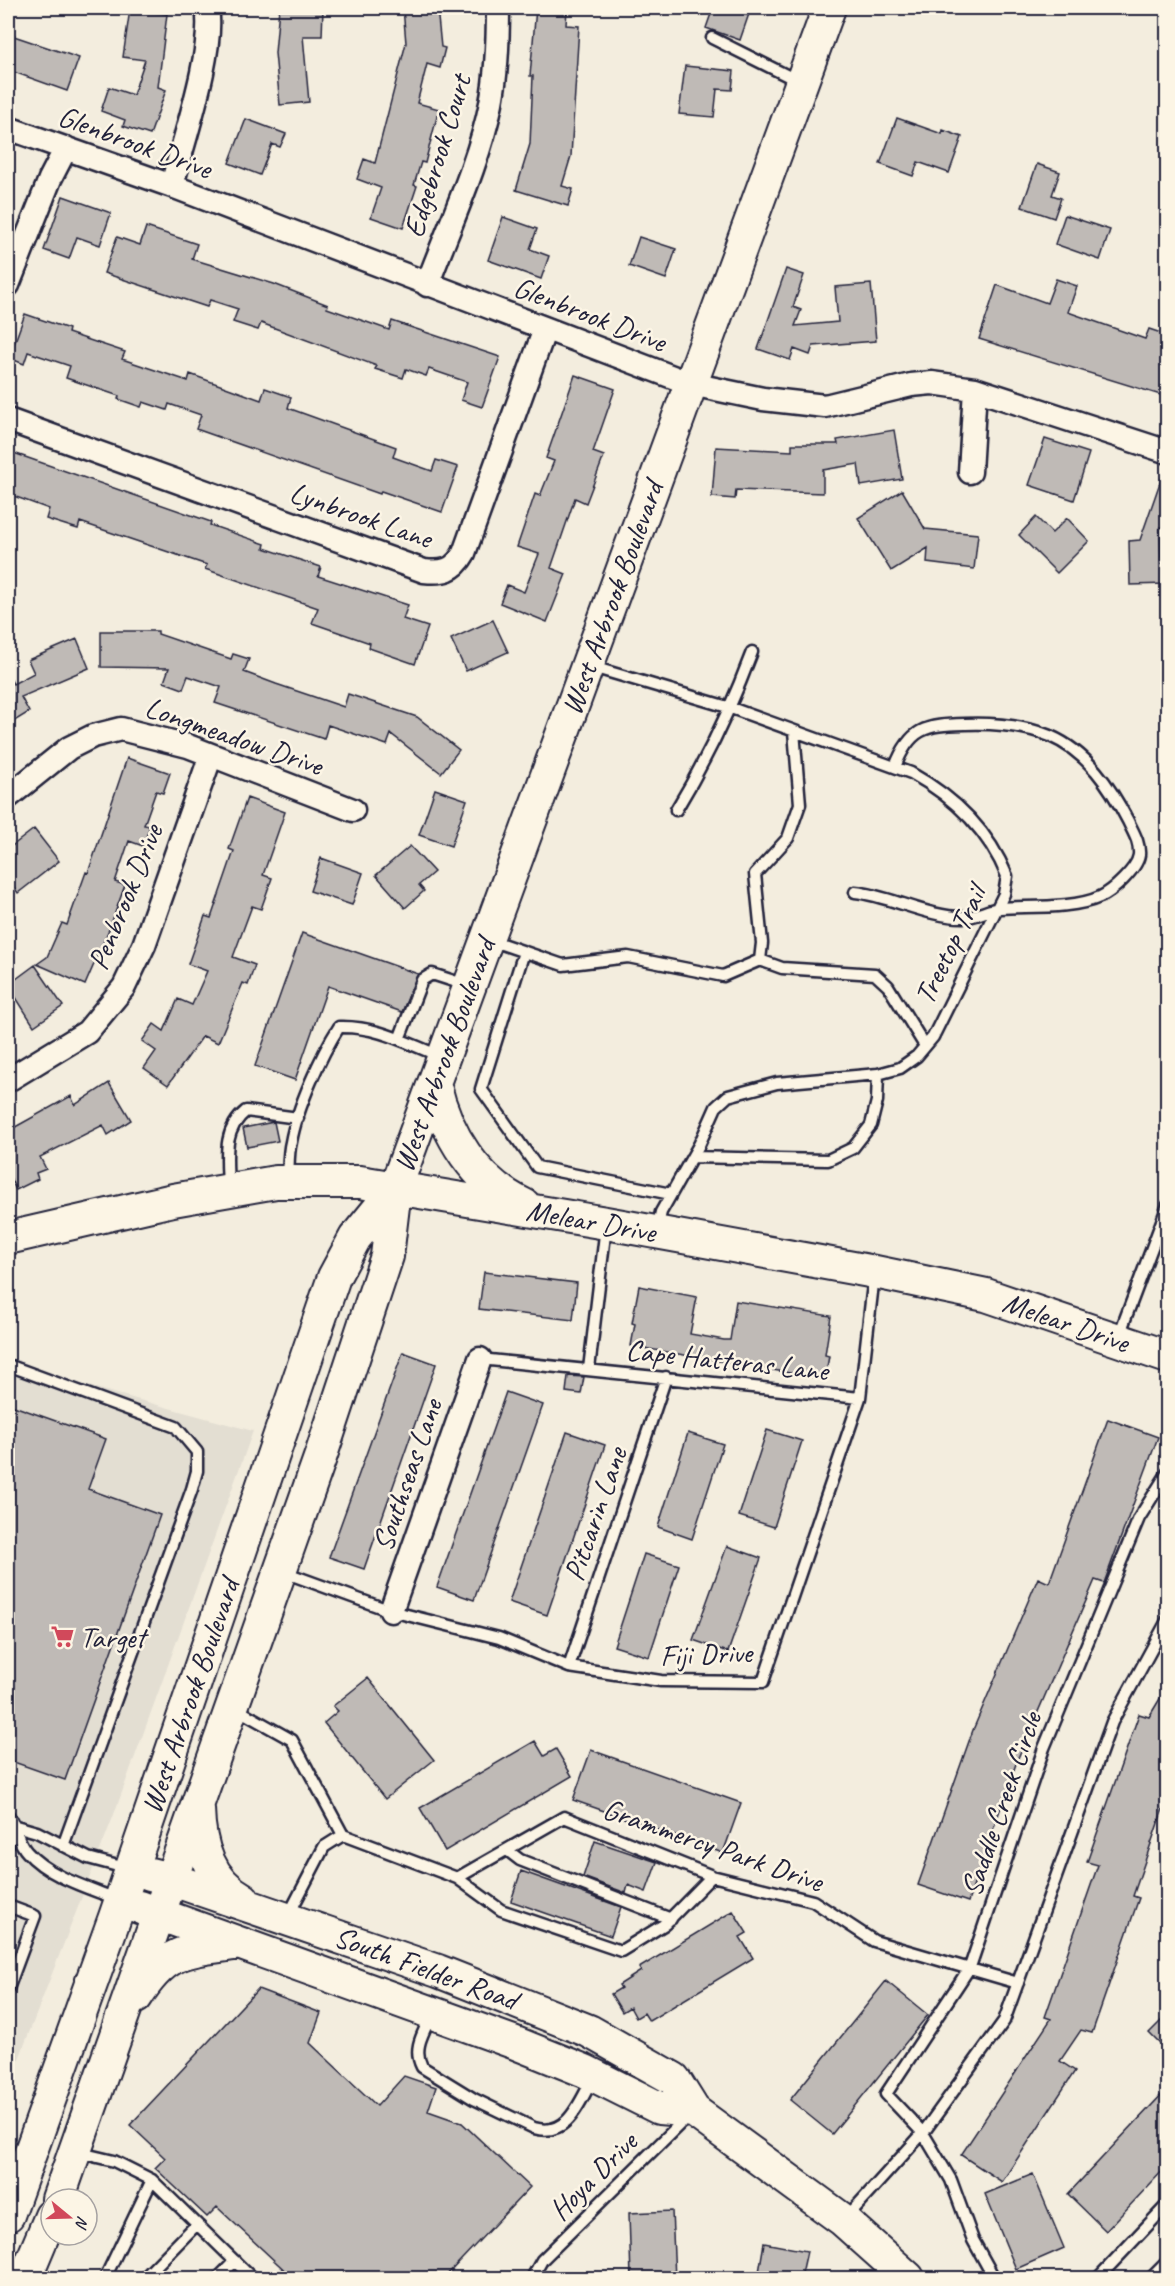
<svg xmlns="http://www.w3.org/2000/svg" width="1175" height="2286" font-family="Caveat,sans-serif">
<rect width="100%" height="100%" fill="#f3edde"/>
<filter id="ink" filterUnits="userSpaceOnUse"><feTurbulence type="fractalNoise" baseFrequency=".0167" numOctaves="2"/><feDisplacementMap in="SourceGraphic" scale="12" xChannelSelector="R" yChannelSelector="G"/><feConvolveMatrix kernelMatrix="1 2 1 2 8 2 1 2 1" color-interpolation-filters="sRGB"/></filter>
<g filter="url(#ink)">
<path fill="#e3ded2" d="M 8,1364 L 253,1431 L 113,1817 L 8,2087 Z"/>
<path fill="#bfbab6" stroke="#22223b" stroke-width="1.5" d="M 279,8 L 323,9 L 322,36 L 303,36 L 309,102 L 280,105 L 275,53 Z
M 403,8 L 437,8 L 441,47 L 445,48 L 440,68 L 427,64 L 417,103 L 439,109 L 425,163 L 421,162 L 414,185 L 417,186 L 403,228 L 371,217 L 381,188 L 357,179 L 364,159 L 375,163 L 406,43 Z
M 536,8 L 567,8 L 566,25 L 579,26 L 571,156 L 562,186 L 573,189 L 568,206 L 516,190 L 530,144 L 533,76 L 530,76 Z
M 713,8 L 751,8 L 740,40 L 706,28 Z
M 130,9 L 167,14 L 158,87 L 166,90 L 150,135 L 123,126 L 125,120 L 101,111 L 109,87 L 133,95 L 145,60 L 123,57 Z
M 8,34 L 79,58 L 67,91 L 8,70 Z
M 685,66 L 734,71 L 732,90 L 717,89 L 714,117 L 679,114 Z
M 897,118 L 942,134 L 943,130 L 962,137 L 949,173 L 918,162 L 913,176 L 880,164 Z
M 246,119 L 286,134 L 280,147 L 272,144 L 260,175 L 229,163 Z
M 1037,164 L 1060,172 L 1052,195 L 1061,198 L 1054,218 L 1022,207 Z
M 63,196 L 111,213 L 100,245 L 77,237 L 69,259 L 44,250 Z
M 1065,215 L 1110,230 L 1100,260 L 1055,244 Z
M 503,217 L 537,229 L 530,249 L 549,256 L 541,279 L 488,260 Z
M 146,227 L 197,244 L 192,259 L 274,284 L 328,305 L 327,308 L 389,330 L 392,321 L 500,357 L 482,407 L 461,400 L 467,382 L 429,369 L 426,376 L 406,369 L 403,378 L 375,369 L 377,366 L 261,323 L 258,330 L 233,322 L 238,309 L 210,300 L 207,307 L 104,273 L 117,237 L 140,245 Z
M 639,237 L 676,249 L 666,279 L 629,266 Z
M 786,269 L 804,275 L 793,307 L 801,310 L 795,326 L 838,322 L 835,287 L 871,284 L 876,341 L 813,346 L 810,355 L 794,349 L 790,360 L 758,349 Z
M 1056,279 L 1077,286 L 1068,312 L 1145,339 L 1149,329 L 1167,335 L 1162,355 L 1167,357 L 1167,397 L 979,339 L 997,285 L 1047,303 Z
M 25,314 L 69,329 L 68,333 L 125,352 L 122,359 L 188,381 L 190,374 L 261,400 L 265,388 L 291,397 L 288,408 L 396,447 L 393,457 L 432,471 L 436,460 L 458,467 L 442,512 L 381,491 L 380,494 L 196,429 L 201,415 L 169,404 L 167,410 L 143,402 L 141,407 L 118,399 L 119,396 L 66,378 L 70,366 L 28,352 L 24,364 L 9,358 Z
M 575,375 L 615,389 L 593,452 L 604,456 L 586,503 L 575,498 L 551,568 L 566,574 L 547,622 L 500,603 L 507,585 L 524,592 L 539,554 L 517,547 L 535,494 L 540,496 L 554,461 L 546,458 Z
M 894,430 L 902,479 L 861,486 L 858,464 L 823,470 L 823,493 L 736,490 L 735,499 L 712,497 L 716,447 L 792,451 L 792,444 L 838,444 L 837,440 Z
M 1045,439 L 1089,453 L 1074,500 L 1029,485 Z
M 8,451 L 211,522 L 210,525 L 265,544 L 264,548 L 321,567 L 318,576 L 408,605 L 403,619 L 428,627 L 415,664 L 369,648 L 370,643 L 312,623 L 318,608 L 205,569 L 207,565 L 80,522 L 78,529 L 46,519 L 49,509 L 8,494 Z
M 1165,468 L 1167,468 L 1167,529 L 1160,527 L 1161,564 L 1167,564 L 1167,584 L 1130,585 L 1129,541 L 1140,540 Z
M 902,490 L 925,529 L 978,534 L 974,569 L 927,563 L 928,548 L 891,571 L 858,518 Z
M 1036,517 L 1052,533 L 1067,518 L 1089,541 L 1057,573 L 1019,535 Z
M 493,620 L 508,652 L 466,671 L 451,639 Z
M 101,631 L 158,631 L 158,634 L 231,659 L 233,654 L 249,659 L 244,672 L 276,684 L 344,707 L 348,694 L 417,717 L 459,750 L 441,773 L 391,734 L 387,745 L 328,725 L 324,739 L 215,703 L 221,687 L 188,676 L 183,689 L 164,682 L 169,668 L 101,667 Z
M 77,639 L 89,668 L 21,697 L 29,712 L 8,725 L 8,674 L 13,684 L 34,673 L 28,660 Z
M 127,758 L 170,773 L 163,793 L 156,791 L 144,825 L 150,826 L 143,846 L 129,841 L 115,882 L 125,885 L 110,927 L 85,985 L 37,964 L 47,957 L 62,923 L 67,925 L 86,872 L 88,873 Z
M 435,789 L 467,800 L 451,846 L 419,835 Z
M 247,798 L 285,812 L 263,875 L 272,878 L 261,909 L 252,906 L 233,957 L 255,965 L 248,985 L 243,983 L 218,1043 L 203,1036 L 168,1085 L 144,1068 L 156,1051 L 142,1041 L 154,1024 L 164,1031 L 178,999 L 192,1005 L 207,971 L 188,964 L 205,916 L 211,918 L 234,851 L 229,849 Z
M 34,829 L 59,861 L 18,893 L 8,879 L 8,849 Z
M 410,846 L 434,872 L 419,885 L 424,891 L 405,908 L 376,875 Z
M 321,858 L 363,873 L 352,905 L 310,891 Z
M 302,933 L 418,974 L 402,1012 L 328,986 L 295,1080 L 255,1066 Z
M 35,965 L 63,1006 L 34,1026 L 8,985 Z
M 109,1083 L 131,1120 L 108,1135 L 103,1125 L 40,1157 L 46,1169 L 36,1173 L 38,1179 L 16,1190 L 8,1173 L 8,1131 L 71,1096 L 75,1105 Z
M 274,1122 L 278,1141 L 247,1147 L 243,1128 Z
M 484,1272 L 577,1283 L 573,1320 L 479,1309 Z
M 639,1286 L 697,1297 L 690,1334 L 724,1340 L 730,1340 L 736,1301 L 831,1316 L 825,1355 L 829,1356 L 825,1379 L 631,1346 L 635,1324 L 632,1323 Z
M 403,1352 L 436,1364 L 364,1569 L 329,1557 Z
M 568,1376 L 584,1377 L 581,1394 L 566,1392 Z
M 506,1392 L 543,1405 L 474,1600 L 437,1587 Z
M 8,1404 L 106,1439 L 88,1489 L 160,1515 L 65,1780 L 8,1760 Z
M 1108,1419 L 1158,1437 L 1104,1583 L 1095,1580 L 1018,1758 L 968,1902 L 918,1885 L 973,1730 L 1038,1578 L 1049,1583 Z
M 767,1430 L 802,1441 L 774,1527 L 739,1516 Z
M 567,1432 L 605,1445 L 547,1615 L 509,1602 Z
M 688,1433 L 723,1444 L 692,1539 L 658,1527 Z
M 727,1546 L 761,1558 L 728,1652 L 693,1640 Z
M 644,1554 L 679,1565 L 649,1657 L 614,1646 Z
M 368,1678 L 434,1760 L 385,1799 L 324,1723 L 338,1711 L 333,1706 Z
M 1167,1687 L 1167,1797 L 1133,1896 L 1139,1898 L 1092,2033 L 1081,2030 L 1060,2061 L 1075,2071 L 1002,2182 L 961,2155 L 1051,2019 L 1045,2017 L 1098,1865 L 1087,1862 L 1139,1714 L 1149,1717 Z
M 535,1741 L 544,1756 L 556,1749 L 572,1776 L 445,1851 L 420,1808 Z
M 591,1750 L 741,1803 L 723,1853 L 573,1800 Z
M 595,1841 L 657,1862 L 646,1892 L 628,1885 L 626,1893 L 583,1877 Z
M 521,1871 L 621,1907 L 611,1936 L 511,1901 Z
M 733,1911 L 747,1933 L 740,1937 L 753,1958 L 649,2021 L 644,2013 L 636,2018 L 630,2007 L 622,2012 L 611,1994 L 621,1988 L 619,1985 L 641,1971 L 639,1968 Z
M 886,1981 L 928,2015 L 832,2134 L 790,2100 Z
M 258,1989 L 321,2013 L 310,2043 L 377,2106 L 404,2076 L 436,2087 L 428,2111 L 462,2123 L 530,2187 L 444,2278 L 293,2278 L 217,2207 L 207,2217 L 155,2168 L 165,2158 L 130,2125 Z
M 1167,2015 L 1167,2051 L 1149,2033 Z
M 1167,2089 L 1167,2166 L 1106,2231 L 1068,2194 Z
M 1033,2174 L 1064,2248 L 1016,2269 L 985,2194 Z
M 672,2211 L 675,2278 L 631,2278 L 629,2213 Z
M 764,2243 L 807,2251 L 801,2278 L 758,2278 Z"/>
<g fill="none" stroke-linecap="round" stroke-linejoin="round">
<defs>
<path id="lane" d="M 712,38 L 800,82
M 589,666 L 731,708 L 911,773 C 954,797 988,829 1007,876 L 1004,894 L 933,1037 L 917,1056 L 900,1068 L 878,1074 L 777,1083 L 728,1096 L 716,1107 L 699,1145 L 661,1212 L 657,1229
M 676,810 C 707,759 731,708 752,652
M 855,892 C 891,896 929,918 965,917 C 977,917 988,909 1000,908 C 1029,906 1074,909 1100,897 C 1112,892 1137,869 1139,855 C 1140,842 1133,832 1128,821 C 1110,786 1087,752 1050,736 C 1023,725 993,723 965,724 C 925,725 910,728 895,767
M 490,940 L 563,965 L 628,957 L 723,976 L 760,960 L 762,943 L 755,874 L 788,838 L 800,804 L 794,731
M 524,952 L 481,1089 L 537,1167 L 671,1194
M 760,960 L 782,968 L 875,974 L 888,986 L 925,1046
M 400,1037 L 422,980 L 432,974 L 466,985
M 692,1157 L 828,1160 L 853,1148 L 871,1125 L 877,1101 L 878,1074
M 288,1179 C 289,1167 288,1153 291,1142 C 297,1108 321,1055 339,1027 C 378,1026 406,1043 440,1056
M 228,1186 C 227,1158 222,1130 246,1111 L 298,1118
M 1118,1338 L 1168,1205
M 480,1359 L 860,1398
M 8,1365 L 176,1427 L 197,1452 L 197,1471 L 192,1489 L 63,1846
M 589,1369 L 606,1226
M 281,1571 L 391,1611 L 499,1638 L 569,1667 L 661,1681 L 763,1682 L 860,1398 L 874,1275
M 569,1667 L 666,1377
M 235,1708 L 292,1740 L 343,1835 L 457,1878 L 564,1817 L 712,1876 L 813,1901 L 874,1941 L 1018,1983
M 8,1815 C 16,1826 18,1843 27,1852 C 49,1877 89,1888 119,1900
M 16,1826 L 37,1832 L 88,1858 L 129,1869
M 8,1844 L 16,1826
M 507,1850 L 520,1860 L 671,1919
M 457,1878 L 501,1910 L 621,1951 L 665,1924 L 712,1876
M 8,1906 L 35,1916 L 8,1989
M 287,1918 L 324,1847 L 343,1835
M 432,2014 C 424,2032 412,2048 422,2067 L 474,2099 L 534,2128 C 568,2138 579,2103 593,2078
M 76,2152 L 114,2161 L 152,2180 L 252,2278
M 846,2218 L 923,2133 L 1004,2021 L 1112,1722 L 1168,1619
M 105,2278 L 152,2180
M 144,2278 L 197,2224
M 218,2278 L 235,2261
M 532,2278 L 542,2260 L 687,2117
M 994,2278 L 973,2240 L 951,2180 L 923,2133 L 886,2094 L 970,1967 L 1044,1748 L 1139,1518 L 1168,1472
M 1098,2278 L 1168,2204
M 1151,2278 L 1168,2261"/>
<path id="street" d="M 8,128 L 172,186 L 691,384 L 763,399 L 825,406 L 911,385 L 932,383 L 975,389 L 1168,452
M 172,186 C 183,141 215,50 207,8
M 8,285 L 50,179 L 66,148
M 427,285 C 448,229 480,160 491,103 C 497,72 498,39 498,8
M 8,420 L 424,571 C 443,573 454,571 464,553 L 545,329
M 970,472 L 975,389
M 8,797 L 69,748 L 93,736 L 121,729 L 188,746 L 353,810
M 8,1080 L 87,1032 L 124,987 L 144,945 L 211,755
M 391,1611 L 480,1359"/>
<path id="secondary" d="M 434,1083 C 446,1134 475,1182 524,1205
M 8,1238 L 173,1200 L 276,1182 L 360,1182 L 606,1223 L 875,1272 L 986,1295 L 1168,1357
M 198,1809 C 199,1846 209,1880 243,1899
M 150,1874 L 170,1879 L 438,1971 L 589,2031 L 674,2079 L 694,2111 L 843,2220 L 908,2278
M 139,1907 L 513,2042 L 585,2071 L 659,2108 L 694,2111
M 136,1997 C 166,1950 184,1951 235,1944
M 58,2199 L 321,1455 L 387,1256 L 395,1189 L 829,8
M 8,2215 L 115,1917 L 334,1277 L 355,1238 L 395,1189
M 25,2278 L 51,2216"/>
</defs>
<use href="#lane" stroke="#22223b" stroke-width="15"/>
<use href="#street" stroke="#22223b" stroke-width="27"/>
<use href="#secondary" stroke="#22223b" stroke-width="36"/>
<use href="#lane" stroke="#fcf5e5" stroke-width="10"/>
<use href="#street" stroke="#fcf5e5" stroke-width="22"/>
<use href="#secondary" stroke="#fcf5e5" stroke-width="32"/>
</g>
</g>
<defs>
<symbol id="supermarket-bare" viewBox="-9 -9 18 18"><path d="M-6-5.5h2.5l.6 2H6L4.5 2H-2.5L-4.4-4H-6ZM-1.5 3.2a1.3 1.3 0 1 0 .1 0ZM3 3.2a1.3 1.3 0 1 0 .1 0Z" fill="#d1495b" stroke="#fcf5e5" stroke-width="2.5" paint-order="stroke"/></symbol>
</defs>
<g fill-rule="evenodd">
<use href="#supermarket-bare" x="46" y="1620" width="33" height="33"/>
</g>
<g text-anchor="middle" stroke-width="5" stroke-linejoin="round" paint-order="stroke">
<g font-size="30" fill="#22223b" stroke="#fcf5e5">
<text transform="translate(135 142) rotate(20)" y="10">Glenbrook Drive</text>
<text transform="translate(437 156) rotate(-73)" y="10">Edgebrook Court</text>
<text transform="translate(590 314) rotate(21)" y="10">Glenbrook Drive</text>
<text transform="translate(361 515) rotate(19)" y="10">Lynbrook Lane</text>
<text transform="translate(612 598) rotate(-70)" y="10">West Arbrook Boulevard</text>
<text transform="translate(234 736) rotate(19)" y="10">Longmeadow Drive</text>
<text transform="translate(125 897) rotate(-68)" y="10">Penbrook Drive</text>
<text transform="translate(950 945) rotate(-64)" y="10">Treetop Trail</text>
<text transform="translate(444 1055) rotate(-70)" y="10">West Arbrook Boulevard</text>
<text transform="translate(591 1221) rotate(10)" y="10">Melear Drive</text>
<text transform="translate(1066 1322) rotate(19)" y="10">Melear Drive</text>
<text transform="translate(727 1360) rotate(6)" y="10">Cape Hatteras Lane</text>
<text transform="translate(407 1475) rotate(-71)" y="10">Southseas Lane</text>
<text transform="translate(595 1514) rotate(-71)" y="10">Pitcarin Lane</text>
<text transform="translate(706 1654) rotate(-2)" y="10">Fiji Drive</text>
<text transform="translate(190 1696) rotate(-71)" y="10">West Arbrook Boulevard</text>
<text transform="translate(1001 1804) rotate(-71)" y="10">Saddle Creek Circle</text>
<text transform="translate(713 1845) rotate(19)" y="10">Grammercy Park Drive</text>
<text transform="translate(426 1968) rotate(20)" y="10">South Fielder Road</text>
<text transform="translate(593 2176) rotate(-45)" y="10">Hoya Drive</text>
</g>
<g font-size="30" fill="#22223b" stroke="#fcf5e5" text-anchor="start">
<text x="80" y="1647">Target</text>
</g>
</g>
<rect width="1175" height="2286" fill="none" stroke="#fcf5e5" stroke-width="30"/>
<rect x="15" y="15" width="1145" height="2256" fill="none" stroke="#22223b" stroke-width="2" filter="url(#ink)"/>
<g transform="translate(69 2217) rotate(109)"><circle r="28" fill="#fcf5e5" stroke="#a5a1a1" stroke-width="1.5"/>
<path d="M0-4.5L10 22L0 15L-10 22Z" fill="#d1495b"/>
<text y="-9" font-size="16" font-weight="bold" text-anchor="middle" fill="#22223b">N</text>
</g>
</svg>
